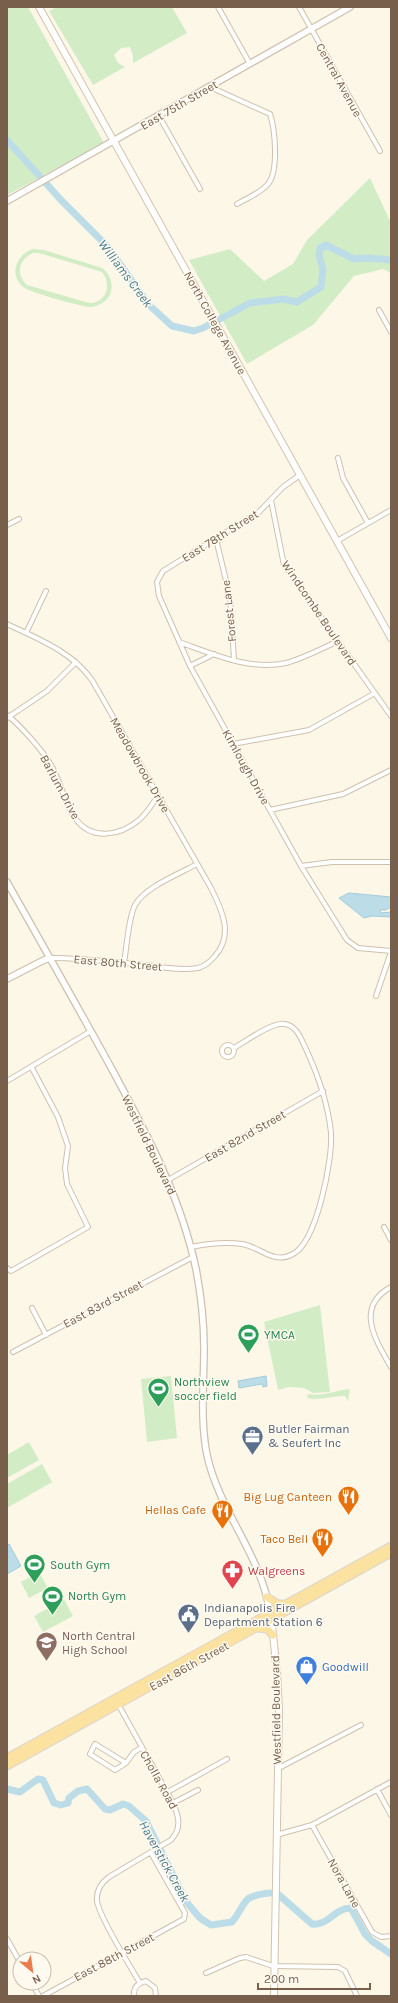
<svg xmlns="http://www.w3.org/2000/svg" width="398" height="2003" font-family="Karla,sans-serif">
<rect width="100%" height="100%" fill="#fdf7e8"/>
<path fill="#d2ecc6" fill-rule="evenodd" d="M 7,7 L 28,7 L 104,143 L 7,195 Z
M 57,7 L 172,7 L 187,33 L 133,63 L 133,56 L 130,47 L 121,48 L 114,55 L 118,63 L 125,67 L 93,85 L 49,11 Z
M 370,178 L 391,223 L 391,273 L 383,269 L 354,276 L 313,325 L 247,364 L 189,260 L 230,249 L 264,281 L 293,264 L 307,240 Z
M 33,249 L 44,250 L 102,268 C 110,274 113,282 111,292 C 109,300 99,307 90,307 C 82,307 29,292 23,287 C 8,274 17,254 33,249 ZM 33,253 L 39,253 L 102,272 C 112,284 107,303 89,303 L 27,285 C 15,274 19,259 33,253 Z
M 320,1305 L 330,1392 L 313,1393 L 304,1388 L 289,1387 L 278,1390 L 264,1322 Z
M 171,1376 L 177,1438 L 147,1442 L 141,1379 Z
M 350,1389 L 348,1401 L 345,1396 C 332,1395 321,1401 307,1398 L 308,1394 C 323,1397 335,1390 350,1389 Z
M 29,1442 L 39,1460 L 7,1478 L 7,1455 Z
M 42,1464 L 52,1482 L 7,1508 L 7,1484 Z
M 39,1572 L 48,1588 L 29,1598 L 21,1582 Z
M 64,1599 L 73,1616 L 43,1632 L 34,1616 Z"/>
<path fill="#bcdde8" stroke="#a2ccda" d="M 349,893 L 391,897 L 391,907 L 386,910 L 380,910 L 381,913 L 391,912 L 391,917 L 372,916 L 364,918 L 339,898 Z
M 266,1376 L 267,1386 L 263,1387 L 262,1384 L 239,1388 L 238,1381 Z
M 9,1544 L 21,1566 L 7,1574 L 7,1546 Z"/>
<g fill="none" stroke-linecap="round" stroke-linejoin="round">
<path stroke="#bcdde8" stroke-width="7" d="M 7,140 L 61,200 L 108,247 L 148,304 L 172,326 L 194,331 L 203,328 L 250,303 L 284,299 L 297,302 L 321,287 L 323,269 L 319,256 L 320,248 L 326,245 L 354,259 L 367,258 L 391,260
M 7,1789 L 20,1792 L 38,1779 L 43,1780 L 54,1803 L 61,1805 L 68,1803 L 69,1798 L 78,1791 L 87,1789 L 105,1809 L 110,1810 L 123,1804 L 129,1806 L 146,1821 L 181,1891 L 188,1904 L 200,1918 L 211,1925 L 232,1922 C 248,1902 240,1896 270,1893
M 279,1895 L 312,1924 C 329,1926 334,1908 351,1908 L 365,1934 L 372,1941 L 391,1954"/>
<defs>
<path id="minor" d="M 218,7 L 250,64
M 299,7 L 380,151
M 210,87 L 270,114 C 275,129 279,171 268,184 C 261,193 247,198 237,204
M 159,116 L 200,189
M 379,310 L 391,332
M 338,458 L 343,478 L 368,523
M 300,475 L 283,487 L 259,512 L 163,571 L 157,582 L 159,596 L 190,666 L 301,866 L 347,940 L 358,948 L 391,951
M 271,500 L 284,565 L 391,716
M 7,525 L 19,519
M 216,539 L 230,597 L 234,660
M 337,541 L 391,510
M 7,624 C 38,639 71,651 92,680 L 211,888 C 222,910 234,935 215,956 C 211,961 205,966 198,968 C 181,971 162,967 146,965 C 114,962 83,958 51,958
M 26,633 L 46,591
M 179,642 C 213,654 250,671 286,663 C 304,658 321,649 338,641
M 190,666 L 214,654
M 7,715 C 20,725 43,751 51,765 C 61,782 64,802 75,818 C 91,841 120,836 139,820 C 147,813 152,804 158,796
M 7,718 L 47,691 L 76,662
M 233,744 L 309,730 L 375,693
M 270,810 L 343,794 L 391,770
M 301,866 L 332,862 L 391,862
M 124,963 C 127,946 128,919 135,905 C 145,887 179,874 197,864
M 376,996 L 391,952
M222 1051a6 6 0 1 1 12 0a6 6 0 1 1-12 0Z
M 7,1081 L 91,1031
M 168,1180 L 323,1091
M 384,1227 L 391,1240
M 191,1247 C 206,1244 226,1242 242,1244 C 261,1247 273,1265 293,1254 C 317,1242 333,1158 331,1133 C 328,1103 318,1075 306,1049 C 301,1039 297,1026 285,1024 C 272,1022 246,1041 234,1048
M 7,1268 L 11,1271 L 88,1227 L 67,1184 L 65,1168 L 68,1146 L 58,1117 L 32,1068
M 391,1287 C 354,1307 376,1341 391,1367
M 32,1308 L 46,1335
M 13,1352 L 193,1257
M 118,1704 L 173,1803 C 179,1817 182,1828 171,1840 L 109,1877 C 101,1883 96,1891 97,1901 C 99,1917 130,1966 140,1983
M 95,1744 L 126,1763 L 115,1770 L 90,1754 Z
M 126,1763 L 134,1752 L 141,1748
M 277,1769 L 361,1725
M 377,1789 L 391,1815
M 166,1793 L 227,1759
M 173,1803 L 198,1790
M 312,1825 L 372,1932 L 381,1937 L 391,1936
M 276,1835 L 312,1825 L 391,1782
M 7,1939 L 20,1962
M 206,1973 L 240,1958 L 246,1957 L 273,1966 L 338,1967 L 345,1971 L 357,1996
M 32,1983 L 39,1996
M 43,1996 L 184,1919 L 185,1913 L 151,1853
M 134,1996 C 133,1987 138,1983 146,1981 L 155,1988 L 156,1996"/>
<path id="tertiary" d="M 7,201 L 350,7
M 7,882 C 43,946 79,1009 114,1073 C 148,1136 181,1198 196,1269 C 201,1295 204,1322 204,1348 C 204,1383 200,1421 207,1455 C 219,1511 262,1556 270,1613
M 7,979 L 44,960 L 51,958"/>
<path id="secondary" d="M 39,7 L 391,638
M 271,1616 L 277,1672 L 279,1711 L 274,1996"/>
<path id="primary" d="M 267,1597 L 278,1604 L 287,1604
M 258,1628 L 267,1629 L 273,1635
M 7,1758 L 391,1546
M 7,1766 L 391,1553"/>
</defs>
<use href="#minor" stroke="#cfc0ad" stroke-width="6"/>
<use href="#tertiary" stroke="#cfc0ad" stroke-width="8"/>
<use href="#secondary" stroke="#d5c2ad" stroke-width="8"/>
<use href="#primary" stroke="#dcd5d0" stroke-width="9"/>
<use href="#minor" stroke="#fff" stroke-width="4"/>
<use href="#tertiary" stroke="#fff" stroke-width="5.5"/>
<use href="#secondary" stroke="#fff" stroke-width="6"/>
<use href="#primary" stroke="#fce2a0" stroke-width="7"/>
</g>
<defs>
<symbol id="stadium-pin" viewBox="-11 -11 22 30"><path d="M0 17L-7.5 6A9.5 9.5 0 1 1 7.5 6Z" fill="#2e9e5b" stroke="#fffaef"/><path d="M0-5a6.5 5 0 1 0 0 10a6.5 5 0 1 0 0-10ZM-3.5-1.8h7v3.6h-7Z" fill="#fff"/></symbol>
<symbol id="office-pin" viewBox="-11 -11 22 30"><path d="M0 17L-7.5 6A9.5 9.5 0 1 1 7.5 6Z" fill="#5c6f8a" stroke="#fffaef"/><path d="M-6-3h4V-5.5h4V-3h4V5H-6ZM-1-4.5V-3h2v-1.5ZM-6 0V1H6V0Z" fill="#fff"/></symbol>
<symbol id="restaurant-pin" viewBox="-11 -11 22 30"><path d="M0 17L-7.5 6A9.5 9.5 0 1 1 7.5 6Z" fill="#e8710a" stroke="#fffaef"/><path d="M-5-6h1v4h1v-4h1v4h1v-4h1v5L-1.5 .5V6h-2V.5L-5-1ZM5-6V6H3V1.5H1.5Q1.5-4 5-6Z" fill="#fff"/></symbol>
<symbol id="pharmacy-pin" viewBox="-11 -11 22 30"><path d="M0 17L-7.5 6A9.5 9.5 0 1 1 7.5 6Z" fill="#e0444e" stroke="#fffaef"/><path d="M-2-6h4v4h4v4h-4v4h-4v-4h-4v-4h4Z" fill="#fff"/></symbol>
<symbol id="civic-pin" viewBox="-11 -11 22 30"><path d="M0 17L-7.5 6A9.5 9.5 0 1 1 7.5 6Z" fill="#5c6f8a" stroke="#fffaef"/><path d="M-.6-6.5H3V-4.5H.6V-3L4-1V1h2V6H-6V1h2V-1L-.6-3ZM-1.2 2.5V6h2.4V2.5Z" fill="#fff"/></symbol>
<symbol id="school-pin" viewBox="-11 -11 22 30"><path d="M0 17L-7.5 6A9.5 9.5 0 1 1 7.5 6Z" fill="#8d6e63" stroke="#fffaef"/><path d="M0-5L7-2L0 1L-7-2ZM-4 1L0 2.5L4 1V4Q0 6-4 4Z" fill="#fff"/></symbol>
<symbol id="shop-pin" viewBox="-11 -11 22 30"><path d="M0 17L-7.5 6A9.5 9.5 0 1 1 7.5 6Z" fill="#3f7fe0" stroke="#fffaef"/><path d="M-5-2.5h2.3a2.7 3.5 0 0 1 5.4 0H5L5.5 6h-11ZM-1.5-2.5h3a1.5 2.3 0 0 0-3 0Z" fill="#fff"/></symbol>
</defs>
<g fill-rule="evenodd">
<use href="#stadium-pin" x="236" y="1322" width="25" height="34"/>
<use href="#stadium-pin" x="146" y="1376" width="25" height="34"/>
<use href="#office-pin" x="240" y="1424" width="25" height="34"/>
<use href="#restaurant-pin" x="336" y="1484" width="25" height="34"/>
<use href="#restaurant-pin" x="210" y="1498" width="25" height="34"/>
<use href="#restaurant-pin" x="310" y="1526" width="25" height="34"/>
<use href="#stadium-pin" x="22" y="1552" width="25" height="34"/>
<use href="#pharmacy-pin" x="220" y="1558" width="25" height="34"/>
<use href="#stadium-pin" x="40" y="1584" width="25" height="34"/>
<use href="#civic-pin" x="176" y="1602" width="25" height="34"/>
<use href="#school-pin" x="34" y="1630" width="25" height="34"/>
<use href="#shop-pin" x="294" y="1654" width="25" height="34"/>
</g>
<g text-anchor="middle" stroke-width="3" stroke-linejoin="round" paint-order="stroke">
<g font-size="12" fill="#785f4b" stroke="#fffaef">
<text transform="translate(339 80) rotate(61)" y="4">Central Avenue</text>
<text transform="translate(179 105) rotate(-30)" y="4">East 75th Street</text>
<text transform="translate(215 323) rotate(61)" y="4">North College Avenue</text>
<text transform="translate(220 536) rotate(-32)" y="4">East 78th Street</text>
<text transform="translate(229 611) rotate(-96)" y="4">Forest Lane</text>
<text transform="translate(319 613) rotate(56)" y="4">Windcombe Boulevard</text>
<text transform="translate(140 765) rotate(60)" y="4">Meadowbrook Drive</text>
<text transform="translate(246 767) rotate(61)" y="4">Kimlough Drive</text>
<text transform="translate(60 787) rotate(62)" y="4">Barlum Drive</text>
<text transform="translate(118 963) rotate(5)" y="4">East 80th Street</text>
<text transform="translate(245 1136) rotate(-30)" y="4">East 82nd Street</text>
<text transform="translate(149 1145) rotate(64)" y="4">Westfield Boulevard</text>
<text transform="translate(103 1304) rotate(-28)" y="4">East 83rd Street</text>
<text transform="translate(189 1666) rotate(-29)" y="4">East 86th Street</text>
<text transform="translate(276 1710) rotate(-91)" y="4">Westfield Boulevard</text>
<text transform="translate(159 1780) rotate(61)" y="4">Cholla Road</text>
<text transform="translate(344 1883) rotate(61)" y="4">Nora Lane</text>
<text transform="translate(114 1957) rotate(-28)" y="4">East 88th Street</text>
</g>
<g font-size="12" fill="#27864d" stroke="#fffaef" text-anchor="start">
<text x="264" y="1339">YMCA</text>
<text x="174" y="1386">Northview<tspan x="174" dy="14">soccer field</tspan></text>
<text x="50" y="1569">South Gym</text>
<text x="68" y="1600">North Gym</text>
</g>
<g font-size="12" fill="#4e5e75" stroke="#fffaef" text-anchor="start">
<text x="268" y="1433">Butler Fairman<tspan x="268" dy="14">&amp; Seufert Inc</tspan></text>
<text x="204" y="1612">Indianapolis Fire<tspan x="204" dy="14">Department Station 6</tspan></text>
</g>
<g font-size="12" fill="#c56008" stroke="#fffaef" text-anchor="end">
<text x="332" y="1501">Big Lug Canteen</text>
<text x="206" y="1514">Hellas Cafe</text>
<text x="308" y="1543">Taco Bell</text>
</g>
<g font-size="12" fill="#be3a42" stroke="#fffaef" text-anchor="start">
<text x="248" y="1575">Walgreens</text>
</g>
<g font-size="12" fill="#785e54" stroke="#fffaef" text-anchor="start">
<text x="62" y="1640">North Central<tspan x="62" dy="14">High School</tspan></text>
</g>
<g font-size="12" fill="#366cbe" stroke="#fffaef" text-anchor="start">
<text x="322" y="1671">Goodwill</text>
</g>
<g font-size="13" font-style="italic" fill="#447a8c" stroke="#fffaef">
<text transform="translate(126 273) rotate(53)" y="5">Williams Creek</text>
<text transform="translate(165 1861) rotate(61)" y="5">Haverstick Creek</text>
</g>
</g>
<rect width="398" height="2003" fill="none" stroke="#785f4b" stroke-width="16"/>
<g transform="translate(32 1971) rotate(151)"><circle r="19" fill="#fffaef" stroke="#c9bcad"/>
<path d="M0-3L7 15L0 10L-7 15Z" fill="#e97d4c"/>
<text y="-6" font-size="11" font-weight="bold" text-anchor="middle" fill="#785f4b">N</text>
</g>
<path d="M258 1983v6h112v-6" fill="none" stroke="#785f4b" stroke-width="2"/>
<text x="264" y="1983" font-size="12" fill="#785f4b" stroke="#fffaef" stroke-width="3" paint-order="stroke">200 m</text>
</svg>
